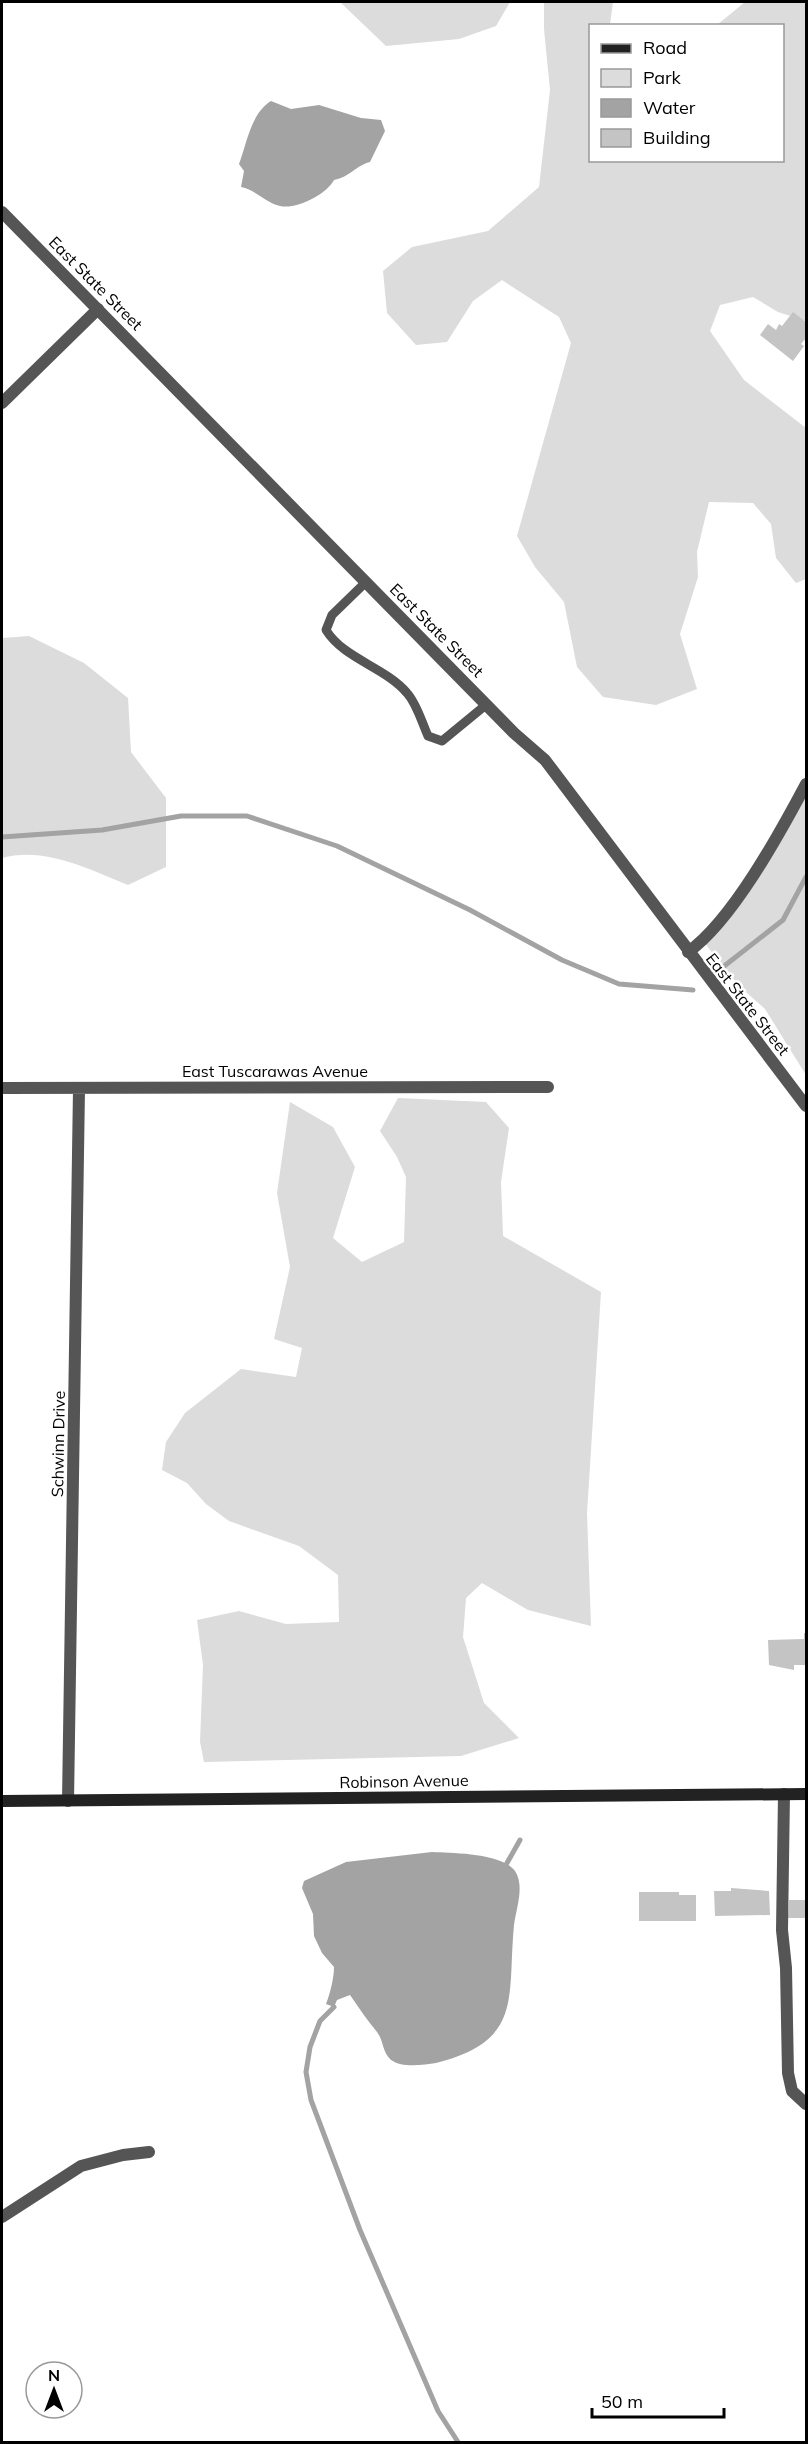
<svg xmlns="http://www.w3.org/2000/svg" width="808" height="2444" font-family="Mulish,sans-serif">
<rect width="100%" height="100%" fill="#fff"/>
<path fill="#dcdcdc" d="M 340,2 L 510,2 L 496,26 L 459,39 L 386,46 Z
M 544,2 L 613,2 L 610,25 L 590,26 L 590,160 L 782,160 L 782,26 L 717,25 L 745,2 L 806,2 L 806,321 L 778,312 L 753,297 L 720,305 L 710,331 L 744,380 L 806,428 L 806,579 L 796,583 L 776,558 L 771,524 L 753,503 L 709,502 L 697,552 L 698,577 L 680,634 L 697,689 L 656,705 L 603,697 L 577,667 L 564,602 L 535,567 L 517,536 L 571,343 L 559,317 L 502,280 L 473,301 L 447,342 L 416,345 L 387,313 L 383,271 L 412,247 L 488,231 L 539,187 L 550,90 L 544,29 Z
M 29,636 L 84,663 L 128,698 L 131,752 L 166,798 L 166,867 L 128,885 C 89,869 44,846 2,858 L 2,638 Z
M 806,784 L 806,1075 L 765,1009 L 739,986 L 703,941 Z
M 398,1098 L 486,1102 L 509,1128 L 501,1182 L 503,1236 L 601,1292 L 587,1513 L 591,1626 L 528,1610 L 482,1583 L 466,1598 L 463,1637 L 484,1703 L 519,1738 L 461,1756 L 204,1762 L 200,1742 L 203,1665 L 197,1620 L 239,1611 L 286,1624 L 339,1622 L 338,1575 L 299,1546 L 229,1521 L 206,1504 L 187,1483 L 162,1470 L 166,1442 L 185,1413 L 241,1369 L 296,1377 L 302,1348 L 274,1339 L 290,1267 L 277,1193 L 290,1102 L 333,1127 L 355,1167 L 333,1238 L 362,1262 L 404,1242 L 406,1177 L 397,1157 L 380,1131 Z"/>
<path fill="#a3a3a3" d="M 271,101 L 291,109 L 319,105 L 361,118 L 381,120 L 385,131 L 370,162 C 355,166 350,177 334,180 C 327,194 296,210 280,206 C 266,203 256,190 241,187 L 244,171 L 239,164 C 247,143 251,113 271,101 Z
M 432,1852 C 452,1853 502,1853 515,1871 C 525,1886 516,1909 514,1925 C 507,1997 524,2041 436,2063 C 423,2065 402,2068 391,2060 C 382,2052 384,2041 377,2032 C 367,2020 359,2008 350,1995 L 337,2000 L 334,2007 L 326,2004 C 330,1994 334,1978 334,1967 L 322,1953 L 314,1936 L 313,1914 L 302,1888 L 304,1881 L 346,1862 Z"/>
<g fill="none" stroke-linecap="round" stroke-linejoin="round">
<path stroke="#a3a3a3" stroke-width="5" d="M 2,837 L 102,830 L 181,816 L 247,816 L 337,846 L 470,910 L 562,960 L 619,984 L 693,990
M 723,967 L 783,920 L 806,877
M 507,1863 L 520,1840
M 334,2007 L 320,2021 L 310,2047 L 306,2072 L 311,2100 L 360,2230 L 438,2411 L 458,2442"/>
</g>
<path fill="#c4c4c4" d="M 793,312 L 806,322 L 806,338 L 801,344 L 804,346 L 793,361 L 760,335 L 768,324 L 776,330 L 779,324 L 782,326 Z
M 804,1633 L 806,1633 L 806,1665 L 794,1665 L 794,1670 L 769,1665 L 768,1640 L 804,1639 Z
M 731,1888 L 769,1891 L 770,1915 L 715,1916 L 714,1891 L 731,1891 Z
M 639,1892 L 679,1892 L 679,1895 L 696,1895 L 696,1921 L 639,1921 Z
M 789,1900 L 806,1900 L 806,1918 L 788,1918 Z"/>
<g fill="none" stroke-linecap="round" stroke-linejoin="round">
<path stroke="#555" stroke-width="9" d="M 366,582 L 332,615 L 326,630 C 344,659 385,667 407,693 C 417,704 422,723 428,736 L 442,741 L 487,704"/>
<path stroke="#555" stroke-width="12" d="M 2,403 L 98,309
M 688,952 C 732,921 780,833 806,784
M 2,1088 L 548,1087
M 784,1794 L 782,1930 L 786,1968 L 788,2073 L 792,2091 L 806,2104
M 68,1801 L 79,1089
M 2,2217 L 81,2166 L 123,2155 L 149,2152"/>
<path stroke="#555" stroke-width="12" d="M 2,212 L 514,733 L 545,760 L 806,1106"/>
<path stroke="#222" stroke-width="12" d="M 2,1801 L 806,1794"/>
</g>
<g text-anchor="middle" stroke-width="5" stroke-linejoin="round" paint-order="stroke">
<g font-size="16" fill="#000" stroke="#fff">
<text transform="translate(96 283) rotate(45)" y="6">East State Street</text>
<text transform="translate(437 630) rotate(45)" y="6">East State Street</text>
<text transform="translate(748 1004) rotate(52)" y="6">East State Street</text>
<text x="275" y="1077">East Tuscarawas Avenue</text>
<text transform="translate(58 1444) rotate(-89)" y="6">Schwinn Drive</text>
<text transform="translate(404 1781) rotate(-1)" y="6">Robinson Avenue</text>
</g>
</g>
<rect width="808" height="2444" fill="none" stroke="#000000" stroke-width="6"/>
<rect x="589" y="24" width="195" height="138" fill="#ffffff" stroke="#999999" stroke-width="1.5"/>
<rect x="601" y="44" width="30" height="9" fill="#222222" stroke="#999999" stroke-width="1.5"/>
<text x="643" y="54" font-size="18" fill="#000000">Road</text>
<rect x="601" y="69" width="30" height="18" fill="#dcdcdc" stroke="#999999" stroke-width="1.5"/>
<text x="643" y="84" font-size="18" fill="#000000">Park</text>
<rect x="601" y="99" width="30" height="18" fill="#a3a3a3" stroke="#999999" stroke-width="1.5"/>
<text x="643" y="114" font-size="18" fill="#000000">Water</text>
<rect x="601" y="129" width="30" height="18" fill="#c4c4c4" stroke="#999999" stroke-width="1.5"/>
<text x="643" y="144" font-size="18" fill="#000000">Building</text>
<g transform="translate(54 2390)"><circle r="28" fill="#ffffff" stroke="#999999" stroke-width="1.5"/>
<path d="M0-4.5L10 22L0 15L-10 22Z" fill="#000000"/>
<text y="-9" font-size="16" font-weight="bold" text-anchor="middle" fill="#000000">N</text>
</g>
<path d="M592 2408v9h132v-9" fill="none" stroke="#000000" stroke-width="3"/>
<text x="601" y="2408" font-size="18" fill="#000000" stroke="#ffffff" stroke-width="4.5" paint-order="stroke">50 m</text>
</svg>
